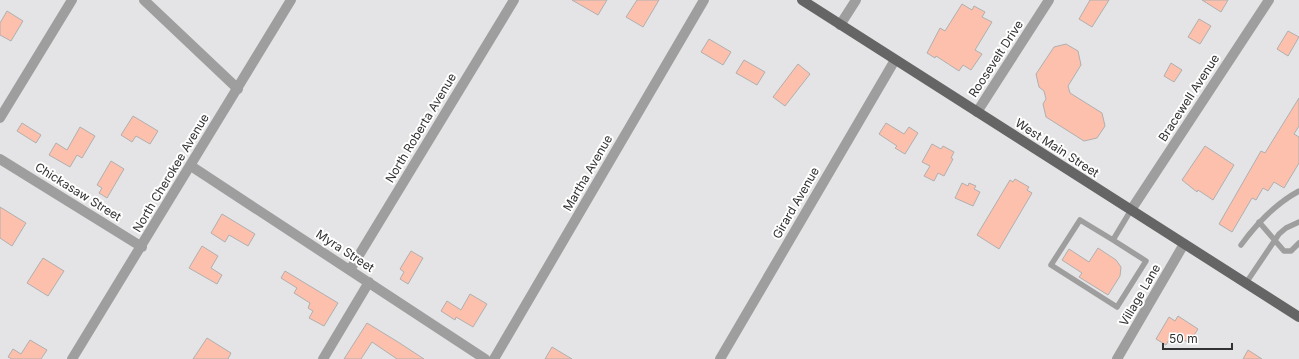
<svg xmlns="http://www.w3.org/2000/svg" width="1299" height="359" font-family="Inter,sans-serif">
<rect width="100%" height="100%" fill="#e4e4e6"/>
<path fill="#fdc0ad" stroke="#b0afaf" d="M 572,0 L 607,0 L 598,15 Z
M 637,0 L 659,0 L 643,27 L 626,17 Z
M 1090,0 L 1109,0 L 1092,27 L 1079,19 Z
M 1202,0 L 1228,0 L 1221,12 Z
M 962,4 L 972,10 L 974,6 L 985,12 L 982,17 L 992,22 L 975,50 L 982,54 L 971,70 L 963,65 L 959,71 L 936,56 L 935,58 L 927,53 L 940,28 L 945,31 Z
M 7,11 L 23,21 L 11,41 L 0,35 L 0,23 Z
M 1199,19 L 1211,26 L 1200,44 L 1188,37 Z
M 1288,31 L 1299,37 L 1288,56 L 1277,49 Z
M 709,39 L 731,52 L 723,65 L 701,52 Z
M 1066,44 L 1078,51 L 1081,65 L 1068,86 L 1070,93 L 1102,113 L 1105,126 L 1097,138 L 1084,141 L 1046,117 L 1043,104 L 1046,99 L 1044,91 L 1039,87 L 1036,74 L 1054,47 Z
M 744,60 L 765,72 L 757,85 L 736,73 Z
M 1171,63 L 1182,70 L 1174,82 L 1164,76 Z
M 798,64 L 810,74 L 785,106 L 773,97 Z
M 1299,98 L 1299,126 L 1294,134 L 1299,137 L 1299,163 L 1284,188 L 1274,182 L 1268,191 L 1263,188 L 1256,200 L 1252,198 L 1232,232 L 1219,224 L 1261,151 L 1265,153 Z
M 133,116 L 158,131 L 150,144 L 136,136 L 132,142 L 121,135 Z
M 22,123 L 41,135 L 36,143 L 17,131 Z
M 886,123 L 904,134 L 909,127 L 918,133 L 905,154 L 895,148 L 897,146 L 879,134 Z
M 80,127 L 95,136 L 82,158 L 77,155 L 70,167 L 49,155 L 56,143 L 67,150 Z
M 932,144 L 941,149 L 943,146 L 954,152 L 951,158 L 953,159 L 944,176 L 938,173 L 934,181 L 924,176 L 930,166 L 922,162 Z
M 1205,146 L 1234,165 L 1213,200 L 1198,190 L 1197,192 L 1182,180 Z
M 111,161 L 124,169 L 107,198 L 99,193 L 102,188 L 97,185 Z
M 1015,179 L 1029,187 L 1027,190 L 1032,193 L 999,249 L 977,235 L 1010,180 L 1013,182 Z
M 962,183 L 968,186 L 969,183 L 976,186 L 974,189 L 980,192 L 973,206 L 955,198 Z
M 0,207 L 26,223 L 12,246 L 0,238 Z
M 222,214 L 255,234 L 248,246 L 229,235 L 225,242 L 211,233 Z
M 202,246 L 218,256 L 211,268 L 222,275 L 217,284 L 189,268 Z
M 1098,248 L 1116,260 L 1121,267 L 1120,276 L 1108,295 L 1079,277 L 1082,273 L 1062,260 L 1069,249 L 1089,262 Z
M 411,251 L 423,258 L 408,284 L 400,279 L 404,272 L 400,269 Z
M 43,258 L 64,271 L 48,296 L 27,283 Z
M 285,271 L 338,303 L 324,326 L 309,318 L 313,311 L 308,308 L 310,303 L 294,293 L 297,288 L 281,278 Z
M 470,294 L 487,304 L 473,327 L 456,317 L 455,320 L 441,311 L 447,301 L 461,310 Z
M 1178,316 L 1198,329 L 1189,343 L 1173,333 L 1166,345 L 1156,339 L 1169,317 L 1175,321 Z
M 367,323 L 398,342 L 424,359 L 397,359 L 372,342 L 361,359 L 344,359 Z
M 207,338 L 231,353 L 228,359 L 193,359 Z
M 30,340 L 47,350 L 41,359 L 12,359 L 8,357 L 13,349 L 21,354 Z
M 552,347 L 572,359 L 545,359 Z
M 1248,350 L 1262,359 L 1243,359 Z"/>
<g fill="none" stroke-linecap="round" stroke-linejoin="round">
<path stroke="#9f9e9f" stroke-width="5.5" d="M 1259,222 L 1284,251 L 1291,251 L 1299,243
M 1113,240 L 1146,261 L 1117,307 L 1051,265 L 1080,220 L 1113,240 L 1131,210
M 1241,245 C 1257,223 1275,204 1299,191
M 1246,283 L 1279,234 L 1286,228 L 1299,222"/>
<path stroke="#9f9e9f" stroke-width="10" d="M 144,0 L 238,89
M 840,25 L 856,0
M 977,112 L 1049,0
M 0,118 L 72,0
M 191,166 L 485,359
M 1131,210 L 1269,0
M 350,270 L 514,0
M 323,359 L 369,282
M 494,359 L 704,0
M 720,359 L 895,60
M 1117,359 L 1184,244"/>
<path stroke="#9f9e9f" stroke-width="10" d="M 0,159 L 142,247
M 72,359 L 291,0"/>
<path stroke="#656565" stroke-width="10" d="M 802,0 L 1299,317"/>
</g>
<g text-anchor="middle" stroke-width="4" stroke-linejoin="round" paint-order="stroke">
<g font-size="12" fill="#323232" stroke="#fff">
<text transform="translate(996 59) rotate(-57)" y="4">Roosevelt Drive</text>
<text transform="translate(1189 98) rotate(-57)" y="4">Bracewell Avenue</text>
<text transform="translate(421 128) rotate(-59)" y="4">North Roberta Avenue</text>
<text transform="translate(1057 148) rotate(33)" y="4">West Main Street</text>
<text transform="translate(171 173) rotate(-59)" y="4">North Cherokee Avenue</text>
<text transform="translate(588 173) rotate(-60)" y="4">Martha Avenue</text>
<text transform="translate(78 192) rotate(32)" y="4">Chickasaw Street</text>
<text transform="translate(796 203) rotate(-60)" y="4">Girard Avenue</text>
<text transform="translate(345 251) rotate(33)" y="4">Myra Street</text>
<text transform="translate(1140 295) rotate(-60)" y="4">Village Lane</text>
</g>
</g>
<path d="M1163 343v6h69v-6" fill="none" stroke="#323232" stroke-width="2"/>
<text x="1169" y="343" font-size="12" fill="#323232" stroke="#ffffff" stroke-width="3" paint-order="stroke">50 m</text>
</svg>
